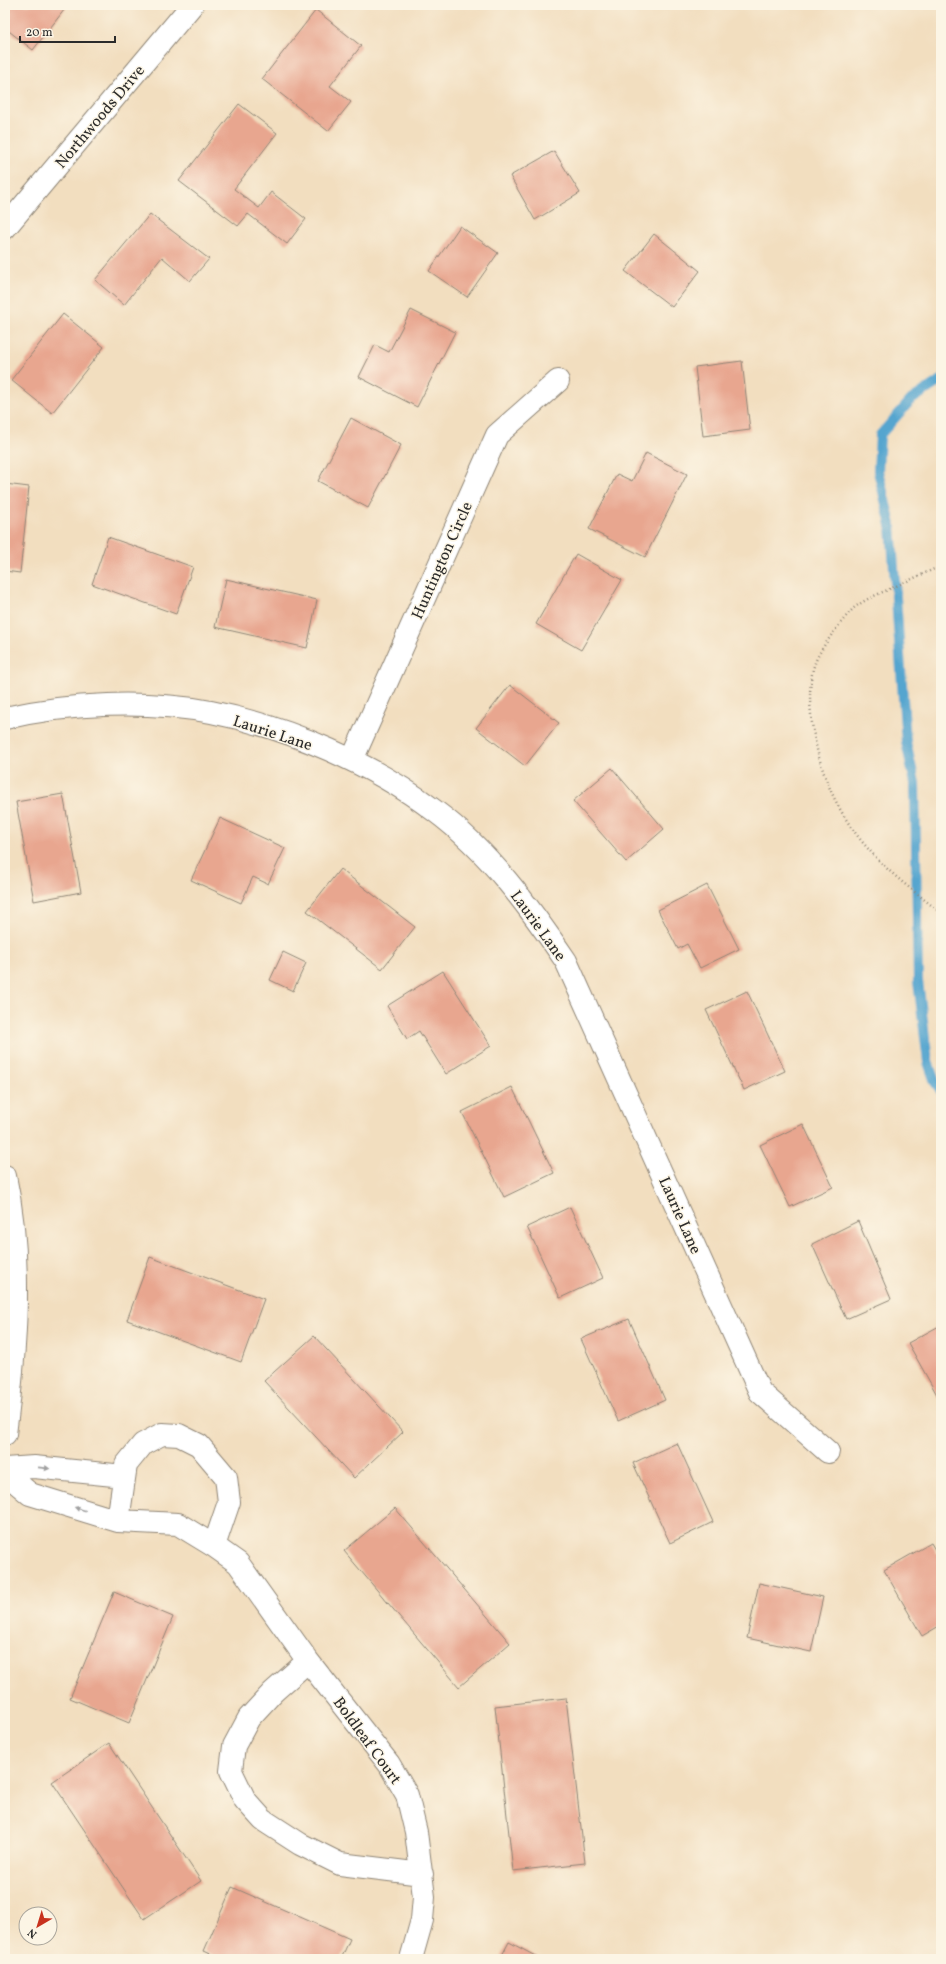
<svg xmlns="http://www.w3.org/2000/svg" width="946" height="1964" font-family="Vollkorn,serif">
<rect width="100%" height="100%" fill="#fcf5e5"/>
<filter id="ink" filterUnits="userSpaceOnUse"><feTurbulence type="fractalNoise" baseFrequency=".025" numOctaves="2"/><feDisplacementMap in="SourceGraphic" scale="8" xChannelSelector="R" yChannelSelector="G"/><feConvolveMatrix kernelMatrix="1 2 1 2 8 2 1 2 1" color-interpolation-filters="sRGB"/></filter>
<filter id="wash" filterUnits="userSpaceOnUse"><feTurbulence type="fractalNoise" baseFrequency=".012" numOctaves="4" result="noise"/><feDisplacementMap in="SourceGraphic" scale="16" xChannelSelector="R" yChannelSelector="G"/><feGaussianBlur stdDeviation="0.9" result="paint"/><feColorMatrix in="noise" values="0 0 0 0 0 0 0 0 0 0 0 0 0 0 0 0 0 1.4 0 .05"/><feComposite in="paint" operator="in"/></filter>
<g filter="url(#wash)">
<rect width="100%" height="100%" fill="#f2debf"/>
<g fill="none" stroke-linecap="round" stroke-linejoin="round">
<path stroke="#54a5cf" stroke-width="10" d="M 941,380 L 911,400 L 880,435 L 878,471 L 891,525 L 906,742 L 915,783 L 918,981 L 928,1062 L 935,1082 L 941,1091"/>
</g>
<g id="blocks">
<path fill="#e8a68f" d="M 7,5 L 68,5 L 33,50 L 5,28 L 5,8 Z
M 316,10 L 361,46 L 330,86 L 351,102 L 328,131 L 262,79 Z
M 239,104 L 277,133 L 234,189 L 259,208 L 271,192 L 306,219 L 287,244 L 248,214 L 238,226 L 179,181 Z
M 554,151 L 580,193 L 535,220 L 510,176 Z
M 150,214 L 209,259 L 190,281 L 162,257 L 124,305 L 95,280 Z
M 460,226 L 498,253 L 467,297 L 429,271 Z
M 654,234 L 700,271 L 672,307 L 625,271 Z
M 411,310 L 455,332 L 417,407 L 359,377 L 375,345 L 389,352 Z
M 63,314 L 104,347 L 52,413 L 11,380 Z
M 742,361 L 750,430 L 703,436 L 695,367 Z
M 351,418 L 401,445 L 368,508 L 318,481 Z
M 646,453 L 687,474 L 645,557 L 589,529 L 617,474 L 632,481 Z
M 5,484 L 29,487 L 20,573 L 5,571 Z
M 108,537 L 193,567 L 176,614 L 92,584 Z
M 576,554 L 622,580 L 581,650 L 536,624 Z
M 226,579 L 317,600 L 307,648 L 215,627 Z
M 510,685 L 559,723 L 525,766 L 476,728 Z
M 612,768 L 664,829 L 626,862 L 573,801 Z
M 63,794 L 81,892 L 34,901 L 16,802 Z
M 220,818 L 285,848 L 268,884 L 253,877 L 241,903 L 191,880 Z
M 340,869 L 415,927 L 382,969 L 307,911 Z
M 707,885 L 739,949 L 700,968 L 687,944 L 678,949 L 658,910 Z
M 283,952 L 306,963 L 293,991 L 270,980 Z
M 443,971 L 491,1046 L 446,1074 L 419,1031 L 407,1039 L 387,1006 Z
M 747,991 L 785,1071 L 744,1090 L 706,1010 Z
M 512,1087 L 554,1173 L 504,1197 L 462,1112 Z
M 803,1124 L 833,1187 L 790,1207 L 760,1145 Z
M 570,1207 L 603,1278 L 560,1298 L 527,1227 Z
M 858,1221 L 891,1299 L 846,1319 L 812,1244 Z
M 150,1257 L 264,1299 L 241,1362 L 127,1320 Z
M 629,1319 L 665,1400 L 618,1421 L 581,1339 Z
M 941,1325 L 941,1402 L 908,1343 Z
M 314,1336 L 403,1432 L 354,1478 L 264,1381 Z
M 677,1443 L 713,1522 L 670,1543 L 633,1463 Z
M 395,1508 L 510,1643 L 459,1687 L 344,1551 Z
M 931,1543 L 941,1560 L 941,1625 L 922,1636 L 884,1570 Z
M 759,1583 L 823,1597 L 811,1652 L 747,1638 Z
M 114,1592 L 173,1617 L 129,1723 L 70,1698 Z
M 566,1698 L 585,1863 L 513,1871 L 495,1706 Z
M 109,1743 L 201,1881 L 144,1919 L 52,1782 Z
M 232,1887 L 350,1939 L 341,1959 L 222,1959 L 204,1951 Z
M 509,1942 L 541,1959 L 500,1959 Z"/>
</g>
</g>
<g filter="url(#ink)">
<use href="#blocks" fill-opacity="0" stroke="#8e8475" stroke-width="1"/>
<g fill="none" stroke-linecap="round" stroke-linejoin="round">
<defs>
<path id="minor" d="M 5,228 L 192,5
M 5,718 C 70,703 146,700 211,712 C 288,727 373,764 435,811 C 488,850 530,908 566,961 L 760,1392 L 828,1452
M 352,760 L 497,435 L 558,381
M 5,1176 C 23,1259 16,1350 5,1434
M 5,1469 L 34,1467 L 124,1476
M 5,1473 L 30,1494 L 118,1521 L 178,1524 L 214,1546 L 238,1563 L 308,1661 L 389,1764 L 407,1795 L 416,1832 L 424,1897 L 422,1920 L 411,1959
M 118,1521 L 126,1465 L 143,1444 L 162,1434 L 179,1435 L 199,1445 L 226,1477 L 229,1502 L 214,1546
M 308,1661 L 273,1692 L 249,1718 L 234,1746 L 231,1771 L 245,1800 L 263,1820 L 300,1844 L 340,1864 L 422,1874"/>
</defs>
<use href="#minor" stroke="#8e8475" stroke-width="24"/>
<path stroke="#8e8475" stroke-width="2.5" stroke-dasharray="1 3" stroke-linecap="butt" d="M 941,566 C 925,573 910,580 894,587 C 881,593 865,599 854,608 C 844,617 819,650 815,663 C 803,695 815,753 828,784 C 838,809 854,834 872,853 C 892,876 918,894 941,913"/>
<use href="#minor" stroke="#fff" stroke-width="22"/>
</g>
<defs><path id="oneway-solid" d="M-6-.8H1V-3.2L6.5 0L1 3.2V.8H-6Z"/></defs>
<g fill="#a0a0a0">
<use href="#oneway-solid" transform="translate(44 1468) rotate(6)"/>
<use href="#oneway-solid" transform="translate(80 1509) rotate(-163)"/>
</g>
</g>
<g text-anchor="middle" stroke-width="3" stroke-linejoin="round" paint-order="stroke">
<g font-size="16" fill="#2b2b2b" stroke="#fcf5e5">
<text transform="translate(99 116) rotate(-50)" y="6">Northwoods Drive</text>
<text transform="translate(441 560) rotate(-66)" y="6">Huntington Circle</text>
<text transform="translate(273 732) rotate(18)" y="6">Laurie Lane</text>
<text transform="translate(539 925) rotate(54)" y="6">Laurie Lane</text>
<text transform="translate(681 1215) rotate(66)" y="6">Laurie Lane</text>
<text transform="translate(368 1740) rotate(54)" y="6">Boldleaf Court</text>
</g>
</g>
<rect width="946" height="1964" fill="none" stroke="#fcf5e5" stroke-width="20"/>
<g transform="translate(38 1926) rotate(218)"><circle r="19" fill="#fcf5e5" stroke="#a8a49b"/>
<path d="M0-3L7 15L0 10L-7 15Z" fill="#c8321e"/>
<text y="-6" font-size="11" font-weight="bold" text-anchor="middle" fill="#2b2b2b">N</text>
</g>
<path d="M20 36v6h95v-6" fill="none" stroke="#2b2b2b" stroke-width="2"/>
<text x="26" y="36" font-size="12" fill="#2b2b2b" stroke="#fcf5e5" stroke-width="3" paint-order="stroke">20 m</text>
</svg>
